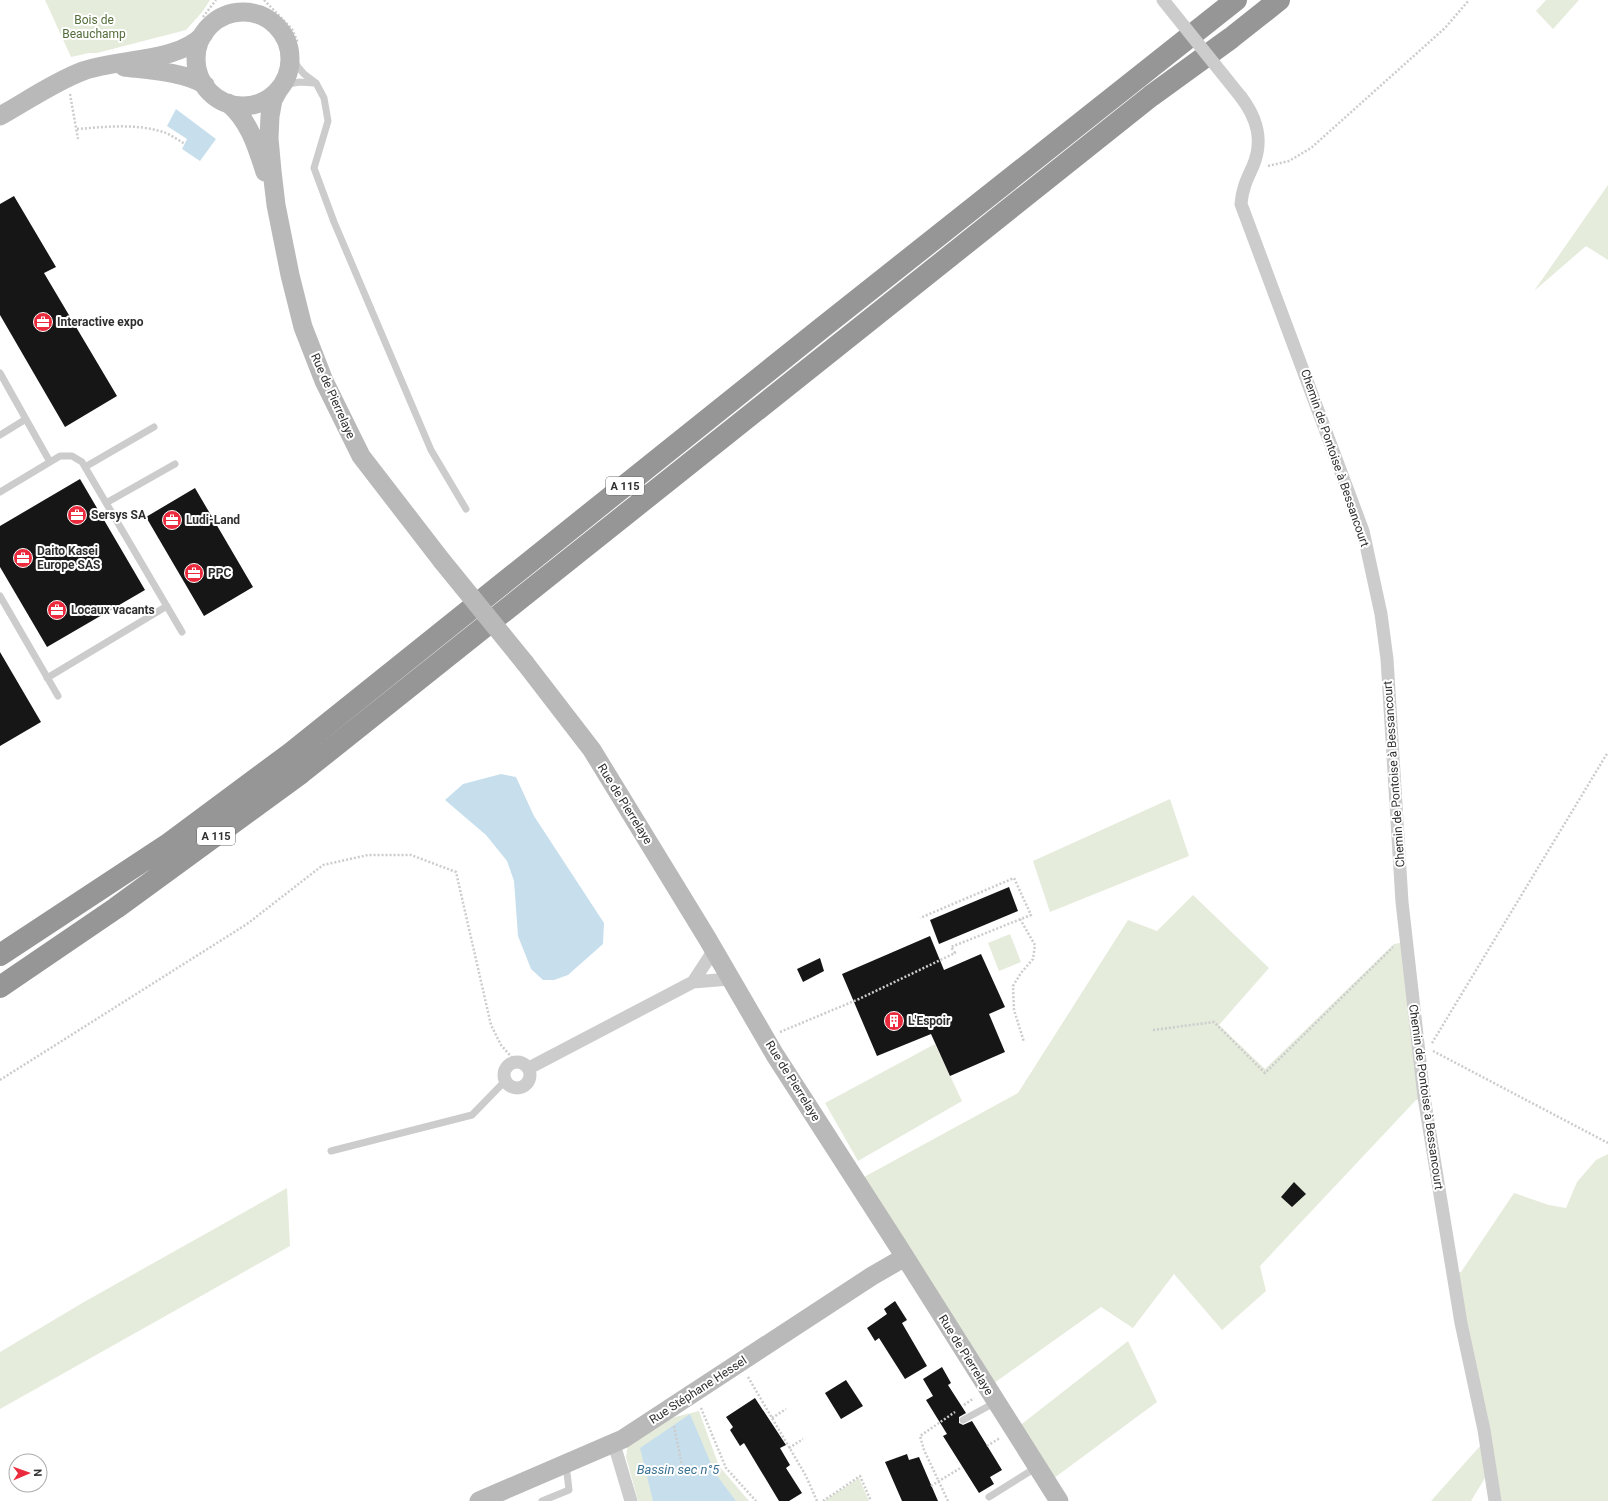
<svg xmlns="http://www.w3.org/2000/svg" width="1608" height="1501" font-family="Roboto,sans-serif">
<rect width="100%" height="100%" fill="#fff"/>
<path fill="#e5ecdc" d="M 45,0 L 210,0 L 203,11 L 186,30 L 97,53 L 89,53 L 71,57 Z
M 1546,0 L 1579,0 L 1553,29 L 1536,11 Z
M 1608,185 L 1608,260 L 1586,246 L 1534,291 Z
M 1170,799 L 1189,856 L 1050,912 L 1033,861 Z
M 1193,895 L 1269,968 L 1219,1025 L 1265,1069 L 1394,944 L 1411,941 L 1430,1097 L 1416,1100 L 1260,1266 L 1266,1291 L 1222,1330 L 1174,1274 L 1133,1328 L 1101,1307 L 987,1388 L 864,1177 L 1018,1093 L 1128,920 L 1157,931 Z
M 1010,934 L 1021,962 L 999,971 L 988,943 Z
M 935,1044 L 962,1101 L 858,1161 L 825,1103 Z
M 1608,1154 L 1608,1501 L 1499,1501 L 1494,1463 L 1471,1501 L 1431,1501 L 1488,1437 L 1456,1271 L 1461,1272 L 1514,1193 L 1549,1205 L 1566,1208 L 1577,1182 L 1596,1160 Z
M 287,1188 L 290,1246 L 0,1409 L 0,1352 L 84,1302 Z
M 1128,1341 L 1157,1402 L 1050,1481 L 1014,1430 Z
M 699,1411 L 719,1466 L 749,1501 L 638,1501 L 626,1457 L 628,1444 L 655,1422 Z
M 859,1478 L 869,1501 L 824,1501 Z"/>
<path fill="#c7dfed" d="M 176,109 L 216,139 L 200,161 L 182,149 L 187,139 L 167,126 Z
M 501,774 L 516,777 L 534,816 L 604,923 L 603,944 L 568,975 L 554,980 L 543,980 L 531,969 L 518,936 L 514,881 L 507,861 L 486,835 L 445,800 L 463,784 Z
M 690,1414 L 715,1473 L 736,1501 L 653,1501 L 640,1448 Z"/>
<path fill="#161616" d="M 14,196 L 56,267 L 44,273 L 117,396 L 65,427 L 0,315 L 0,204 Z
M 80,479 L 145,590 L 47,647 L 0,567 L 0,526 Z
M 195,488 L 253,587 L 204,616 L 146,517 Z
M 0,652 L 41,722 L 0,746 Z
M 1009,887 L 1018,911 L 939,944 L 930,920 Z
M 930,936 L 944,970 L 981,954 L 1005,1007 L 989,1014 L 1005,1052 L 950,1076 L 931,1034 L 877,1056 L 842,974 Z
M 820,958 L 824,971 L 803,982 L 797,969 Z
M 1294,1182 L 1306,1194 L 1292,1207 L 1281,1197 Z
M 895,1301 L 907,1320 L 902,1323 L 927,1366 L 905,1379 L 879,1338 L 875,1341 L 867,1328 L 887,1314 L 884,1309 Z
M 942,1367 L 951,1383 L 948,1385 L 966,1413 L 959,1417 L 959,1423 L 963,1425 L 972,1421 L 1002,1470 L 990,1477 L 994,1484 L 979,1493 L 943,1436 L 947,1434 L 926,1400 L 933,1396 L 923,1379 Z
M 846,1380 L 863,1406 L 841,1419 L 825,1393 Z
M 755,1398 L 786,1445 L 780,1448 L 790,1465 L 786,1468 L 802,1493 L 789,1501 L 779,1501 L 744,1443 L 740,1446 L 730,1430 L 733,1427 L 726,1417 Z
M 907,1454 L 909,1460 L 919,1457 L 938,1501 L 902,1501 L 885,1462 Z"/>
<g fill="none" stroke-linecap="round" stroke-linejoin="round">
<path stroke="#ccc" stroke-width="2.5" stroke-dasharray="2 2" stroke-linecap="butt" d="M 264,0 L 292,29 L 298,43
M 203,17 L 216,0
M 70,94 L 78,139
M 77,129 C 105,127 135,123 163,132 C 170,134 178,140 185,144
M 1268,166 L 1289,161 L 1311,148 L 1445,28 L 1469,0
M 1020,919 L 1035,945 L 1033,959 L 1021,973 L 1013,986 L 1014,1010 L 1024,1042
M 1153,1030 L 1214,1022 L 1265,1073 L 1393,947
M 780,1032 L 859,999 L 955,953 L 951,947 L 1031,915 L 1014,878 L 920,918
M 1432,1043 L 1608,752
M 1433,1051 L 1608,1143
M 0,1080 L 247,924 L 323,865 L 368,855 L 411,855 L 456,872 L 491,1025 L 501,1045 L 515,1061
M 748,1377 L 806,1476 L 817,1501
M 964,1405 L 974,1398
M 701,1408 L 726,1468 L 756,1501
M 772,1418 L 786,1409
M 674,1426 L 683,1471
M 987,1446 L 1000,1438
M 789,1448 L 803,1439
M 931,1486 L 962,1467
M 823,1501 L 860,1476 L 871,1501
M 948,1501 L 924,1450 L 920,1436 L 955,1412"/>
<path stroke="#ccc" stroke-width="7" d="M 289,51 L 298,67 L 304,74 L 316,83 L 324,98 L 328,121 L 314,168 L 334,222 L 431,450 L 466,509
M 282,85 L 300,82 L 314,83
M 0,373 L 50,462
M 0,435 L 26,419
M 85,467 L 154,427
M 0,492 L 60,456 L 72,456 L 82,462 L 182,632
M 106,503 L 175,464
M 0,596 L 58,696
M 47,678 L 167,606
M 331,1151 L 472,1115 L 506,1080
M 963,1420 L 996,1402
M 989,1497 L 1037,1467
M 542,1501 L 569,1490 L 566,1464"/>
<path stroke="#ccc" stroke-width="13" d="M 1241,97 C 1257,118 1264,140 1253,166 C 1247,179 1242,189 1241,204 L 1363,531 L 1381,614 L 1387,659 L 1402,902 L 1424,1097 L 1461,1323 L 1484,1430 L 1495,1501
M 693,982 L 714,950
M504 1075a13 13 0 1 1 26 0a13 13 0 1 1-26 0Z
M 529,1068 L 693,982 L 730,979
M 614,1444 L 631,1501"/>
<path stroke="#b9b9b9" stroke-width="19" d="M196 59a47 47 0 1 1 94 0a47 47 0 1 1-94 0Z
M 124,67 C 148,70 185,72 205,85
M 278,91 L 273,100 L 270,116 L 269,138 L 272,171 L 276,205 L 290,275 L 303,327 L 324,381 L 361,456 L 442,561
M 228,103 C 249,120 257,147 265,172
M 0,116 C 27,101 54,82 83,71 C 118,58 178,63 204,34
M 525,663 L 592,750 L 707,938 L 775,1055 L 898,1246 L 1059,1501
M 479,1501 L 623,1439 L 872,1276 L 905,1257"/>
<path stroke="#969696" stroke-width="22" d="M 0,955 L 167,845 L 291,753 L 823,327 L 1236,0
M 0,987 L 116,908 L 301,773 L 1151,96 L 1231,38 L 1279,0"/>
<path stroke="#ccc" stroke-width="13" d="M 1163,0 L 1241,97"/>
<path stroke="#b9b9b9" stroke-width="19" d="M 442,561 L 525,663"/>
</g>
<defs>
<symbol id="office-disc" viewBox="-11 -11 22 22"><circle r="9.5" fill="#eb2b3d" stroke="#fff"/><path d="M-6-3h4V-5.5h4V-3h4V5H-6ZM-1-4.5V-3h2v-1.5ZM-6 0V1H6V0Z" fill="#fff"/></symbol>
<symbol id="building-disc" viewBox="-11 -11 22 22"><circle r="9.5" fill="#eb2b3d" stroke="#fff"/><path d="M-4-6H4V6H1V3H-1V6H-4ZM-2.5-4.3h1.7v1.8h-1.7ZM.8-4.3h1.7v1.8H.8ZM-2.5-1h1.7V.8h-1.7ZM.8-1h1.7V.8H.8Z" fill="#fff"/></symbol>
</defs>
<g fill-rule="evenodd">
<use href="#office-disc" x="32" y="311" width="22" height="22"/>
<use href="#office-disc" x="66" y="504" width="22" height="22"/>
<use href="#office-disc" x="161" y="509" width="22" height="22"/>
<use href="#office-disc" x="12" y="547" width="22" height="22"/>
<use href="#office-disc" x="183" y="562" width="22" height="22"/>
<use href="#office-disc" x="46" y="599" width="22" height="22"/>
<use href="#building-disc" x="883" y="1010" width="22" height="22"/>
</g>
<g text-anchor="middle" stroke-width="4" stroke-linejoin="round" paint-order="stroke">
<g fill="#fff" stroke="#6d6d6d" stroke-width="1">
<rect x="606" y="477" width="38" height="18" rx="3"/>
<rect x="197" y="827" width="38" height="18" rx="3"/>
</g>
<g font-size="11" font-weight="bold" fill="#2f2f2f">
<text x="625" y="490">A 115</text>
<text x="216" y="840">A 115</text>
</g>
<g font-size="12" fill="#526c3a" stroke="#fff">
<text x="94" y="24">Bois de<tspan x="94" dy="14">Beauchamp</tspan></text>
</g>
<g font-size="12" font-weight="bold" fill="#2f2f2f" stroke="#fff" text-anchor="start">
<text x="57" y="326">Interactive expo</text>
<text x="91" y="519">Sersys SA</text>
<text x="186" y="524">Ludi-Land</text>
<text x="37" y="555">Daito Kasei<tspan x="37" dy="14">Europe SAS</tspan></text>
<text x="208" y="577">PPC</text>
<text x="71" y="614">Locaux vacants</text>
<text x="908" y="1025">L'Espoir</text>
</g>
<g font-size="12" fill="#2f2f2f" stroke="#fff">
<text transform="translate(333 396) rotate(66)" y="4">Rue de Pierrelaye</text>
<text transform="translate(1335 458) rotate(71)" y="4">Chemin de Pontoise à Bessancourt</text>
<text transform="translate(1394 774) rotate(-94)" y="4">Chemin de Pontoise à Bessancourt</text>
<text transform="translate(625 804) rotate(58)" y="4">Rue de Pierrelaye</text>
<text transform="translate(793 1081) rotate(58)" y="4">Rue de Pierrelaye</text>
<text transform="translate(1426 1097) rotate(82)" y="4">Chemin de Pontoise à Bessancourt</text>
<text transform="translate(966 1355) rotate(58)" y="4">Rue de Pierrelaye</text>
<text transform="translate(698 1390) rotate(-33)" y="4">Rue Stéphane Hessel</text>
</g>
<g font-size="13" font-style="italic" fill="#3a7294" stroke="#fff">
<text x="678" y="1474">Bassin sec n°5</text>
</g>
</g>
<g transform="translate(28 1473) rotate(88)"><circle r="19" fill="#ffffff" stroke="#acacac"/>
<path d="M0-3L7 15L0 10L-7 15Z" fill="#eb2b3d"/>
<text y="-6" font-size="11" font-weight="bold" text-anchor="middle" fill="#2f2f2f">N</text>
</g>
</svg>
